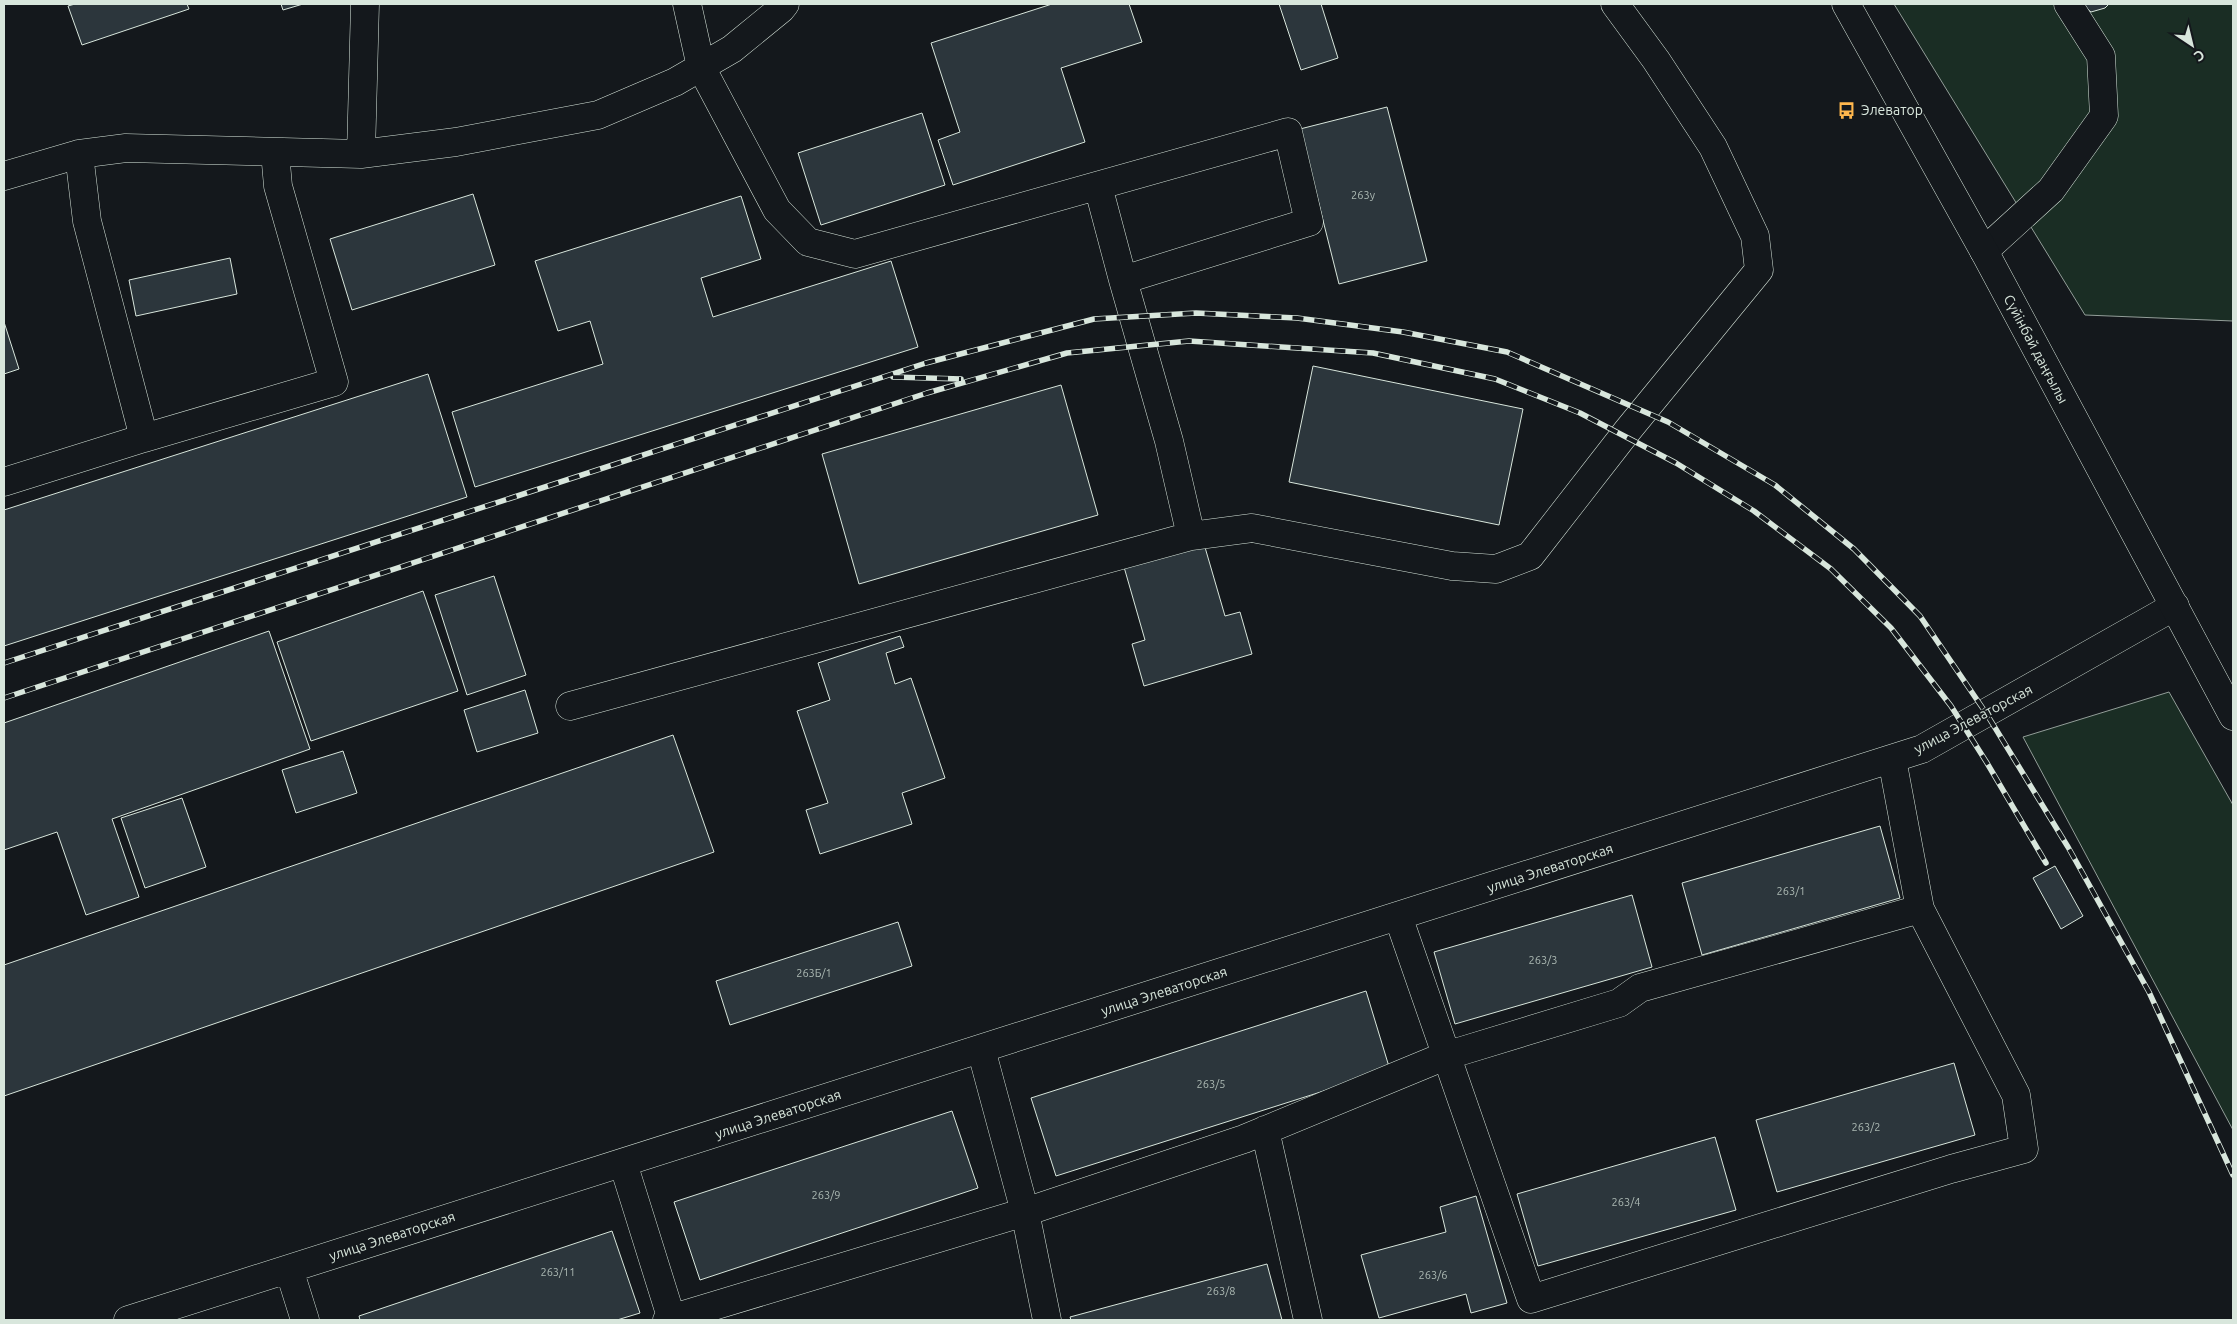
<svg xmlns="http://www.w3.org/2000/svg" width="2237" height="1324" font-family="Ubuntu,sans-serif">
<rect width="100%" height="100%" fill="#14181c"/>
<path fill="#1a2d24" stroke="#939e99" d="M 1894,4 L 2233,4 L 2233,321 L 2085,315 Z
M 2169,692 L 2233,805 L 2233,1130 L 2023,737 Z"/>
<path fill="#2c363c" stroke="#d8e6dc" d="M 75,4 L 187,4 L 189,9 L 82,45 L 68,6 Z
M 281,4 L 303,4 L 283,10 Z
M 1052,4 L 1129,4 L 1142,42 L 1061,68 L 1085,142 L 953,185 L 938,140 L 960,132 L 931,43 Z
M 1279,4 L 1321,4 L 1338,58 L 1301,70 Z
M 2081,4 L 2109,4 L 2105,8 L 2091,12 Z
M 1387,107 L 1427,261 L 1339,284 L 1300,129 Z
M 922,113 L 945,185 L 821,225 L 798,153 Z
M 473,194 L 495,265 L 352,310 L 330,239 Z
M 741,196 L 761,259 L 701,278 L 713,317 L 891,261 L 918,347 L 475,487 L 452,412 L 603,364 L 590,321 L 558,331 L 535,261 Z
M 230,258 L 237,294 L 136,316 L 129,280 Z
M 4,322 L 19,369 L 4,374 Z
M 1313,366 L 1523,409 L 1499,525 L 1289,482 Z
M 428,374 L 467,497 L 4,646 L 4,510 Z
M 1061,385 L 1098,515 L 859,584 L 822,454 Z
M 1202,537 L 1225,616 L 1240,612 L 1252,654 L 1144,686 L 1132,644 L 1145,640 L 1122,560 Z
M 494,576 L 526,675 L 467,695 L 435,595 Z
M 423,591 L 458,691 L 311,741 L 277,642 Z
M 269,631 L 310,749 L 112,819 L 139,897 L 86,915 L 57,832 L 4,850 L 4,723 Z
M 900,636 L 904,647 L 886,653 L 895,684 L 911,678 L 945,778 L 902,793 L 912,824 L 820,854 L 806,810 L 828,803 L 797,711 L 830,700 L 818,663 Z
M 525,690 L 538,733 L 477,752 L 464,710 Z
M 673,735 L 714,852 L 4,1096 L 4,965 Z
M 343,751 L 357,793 L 296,813 L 282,770 Z
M 182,798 L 206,867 L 145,888 L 121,818 Z
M 1880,826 L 1900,898 L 1702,955 L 1682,883 Z
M 2055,866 L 2083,916 L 2061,929 L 2033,878 Z
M 1632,895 L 1652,967 L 1455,1024 L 1434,952 Z
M 898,922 L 912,966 L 730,1025 L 716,981 Z
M 1366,991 L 1390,1070 L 1056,1176 L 1031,1098 Z
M 1954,1063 L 1975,1135 L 1777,1192 L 1756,1120 Z
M 952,1111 L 978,1188 L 700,1280 L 674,1202 Z
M 1715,1137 L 1736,1210 L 1538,1266 L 1517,1194 Z
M 1476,1196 L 1507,1303 L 1471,1313 L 1466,1294 L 1379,1318 L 1361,1255 L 1446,1232 L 1440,1207 Z
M 612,1231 L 640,1313 L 617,1320 L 360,1320 L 359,1316 Z
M 1267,1264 L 1282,1320 L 1071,1320 L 1070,1317 Z"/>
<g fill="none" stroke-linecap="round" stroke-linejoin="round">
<defs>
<path id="minor" d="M 687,4 L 701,67 L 777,210 L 808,242 L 855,254 L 1288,132 L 1309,222 L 1123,280 L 1098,186
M 361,154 L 365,4
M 4,176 L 79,154 L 126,148 L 361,154 L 456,142 L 598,115 L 675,82 L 732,49 L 781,9 L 785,4
M 1984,251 L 2051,190 L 2104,116 L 2101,56 L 2068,4
M 144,438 L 334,382 L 278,186 L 275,152
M 4,482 L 144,438 L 87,221 L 79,154
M 1191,536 L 1252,528 L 1452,566 L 1496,569 L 1530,556 L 1628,430 L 1759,270 L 1755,236 L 1713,147 L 1656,60 L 1615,4
M 570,706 L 1191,536 L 1169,441 L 1123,280
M 1398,916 L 1531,1299 L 1951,1169 L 2024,1149 L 2016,1095 L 1920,909 L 1892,759
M 981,1049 L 1025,1212 L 1047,1320
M 1265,1130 L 1308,1320
M 623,1163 L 672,1320
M 289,1269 L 305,1320
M 128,1320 L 1922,749 L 2175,606
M 667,1320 L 1025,1212 L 1244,1139 L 1445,1056 L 1619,1003 L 1640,988 L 1920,909"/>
<path id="major" d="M 1846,4 L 1984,251 L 2233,716"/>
</defs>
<use href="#minor" stroke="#d8e6dc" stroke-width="29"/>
<use href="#major" stroke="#d8e6dc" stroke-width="29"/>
<use href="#minor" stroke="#14181c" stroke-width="28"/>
<use href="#major" stroke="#14181c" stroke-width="28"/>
<defs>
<path id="rail" d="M 893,377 L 961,379
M 4,663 L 926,363 L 1094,319 L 1196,313 L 1297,318 L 1403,332 L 1507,352 L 1668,422 L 1775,485 L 1854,549 L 1920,616 L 1986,713 L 2068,847 L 2149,992 L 2233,1175
M 4,698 L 927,393 L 1067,353 L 1189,341 L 1373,353 L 1495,379 L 1580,413 L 1676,463 L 1754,511 L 1831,569 L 1891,628 L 1951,706 L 1987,763 L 2046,863"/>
</defs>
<use href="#rail" stroke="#d8e6dc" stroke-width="5.5"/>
<use href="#rail" stroke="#14181c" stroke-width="4" stroke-dasharray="11" stroke-linecap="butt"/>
</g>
<defs>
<symbol id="bus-bare" viewBox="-9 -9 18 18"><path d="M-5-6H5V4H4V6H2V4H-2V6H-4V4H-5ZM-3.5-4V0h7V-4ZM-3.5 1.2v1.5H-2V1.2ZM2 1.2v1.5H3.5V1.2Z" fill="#ffb74d" stroke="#14181c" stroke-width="2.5" paint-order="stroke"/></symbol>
</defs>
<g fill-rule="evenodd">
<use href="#bus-bare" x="1834" y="98" width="25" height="25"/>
</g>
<g text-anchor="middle" stroke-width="4" stroke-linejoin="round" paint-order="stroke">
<g font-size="11" fill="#adbab4">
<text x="1363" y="199">263у</text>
<text x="1791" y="895">263/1</text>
<text x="1543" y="964">263/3</text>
<text x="814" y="977">263Б/1</text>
<text x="1211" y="1088">263/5</text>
<text x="1866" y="1131">263/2</text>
<text x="826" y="1199">263/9</text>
<text x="1626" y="1206">263/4</text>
<text x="558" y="1276">263/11</text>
<text x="1433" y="1279">263/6</text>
<text x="1221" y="1295">263/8</text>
</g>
<g font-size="14" fill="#d8e6dc" stroke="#14181c" text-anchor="start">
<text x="1861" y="115">Элеватор</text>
</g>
<g font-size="14" fill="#d8e6dc" stroke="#14181c">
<text transform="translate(2036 349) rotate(62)" y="5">Сүйінбай даңғылы</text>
<text transform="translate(1973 719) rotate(-28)" y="5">улица Элеваторская</text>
<text transform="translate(1550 868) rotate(-18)" y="5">улица Элеваторская</text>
<text transform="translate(1164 991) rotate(-18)" y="5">улица Элеваторская</text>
<text transform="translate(778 1114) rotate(-18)" y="5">улица Элеваторская</text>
<text transform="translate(392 1236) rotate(-18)" y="5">улица Элеваторская</text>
</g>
</g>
<rect width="2237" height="1324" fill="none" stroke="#d8e6dc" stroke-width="10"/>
<g transform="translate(2192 45) rotate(145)" stroke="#14181c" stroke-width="4" paint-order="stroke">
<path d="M0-4L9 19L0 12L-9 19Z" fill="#d8e6dc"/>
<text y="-8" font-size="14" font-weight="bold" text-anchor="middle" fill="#d8e6dc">С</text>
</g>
</svg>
